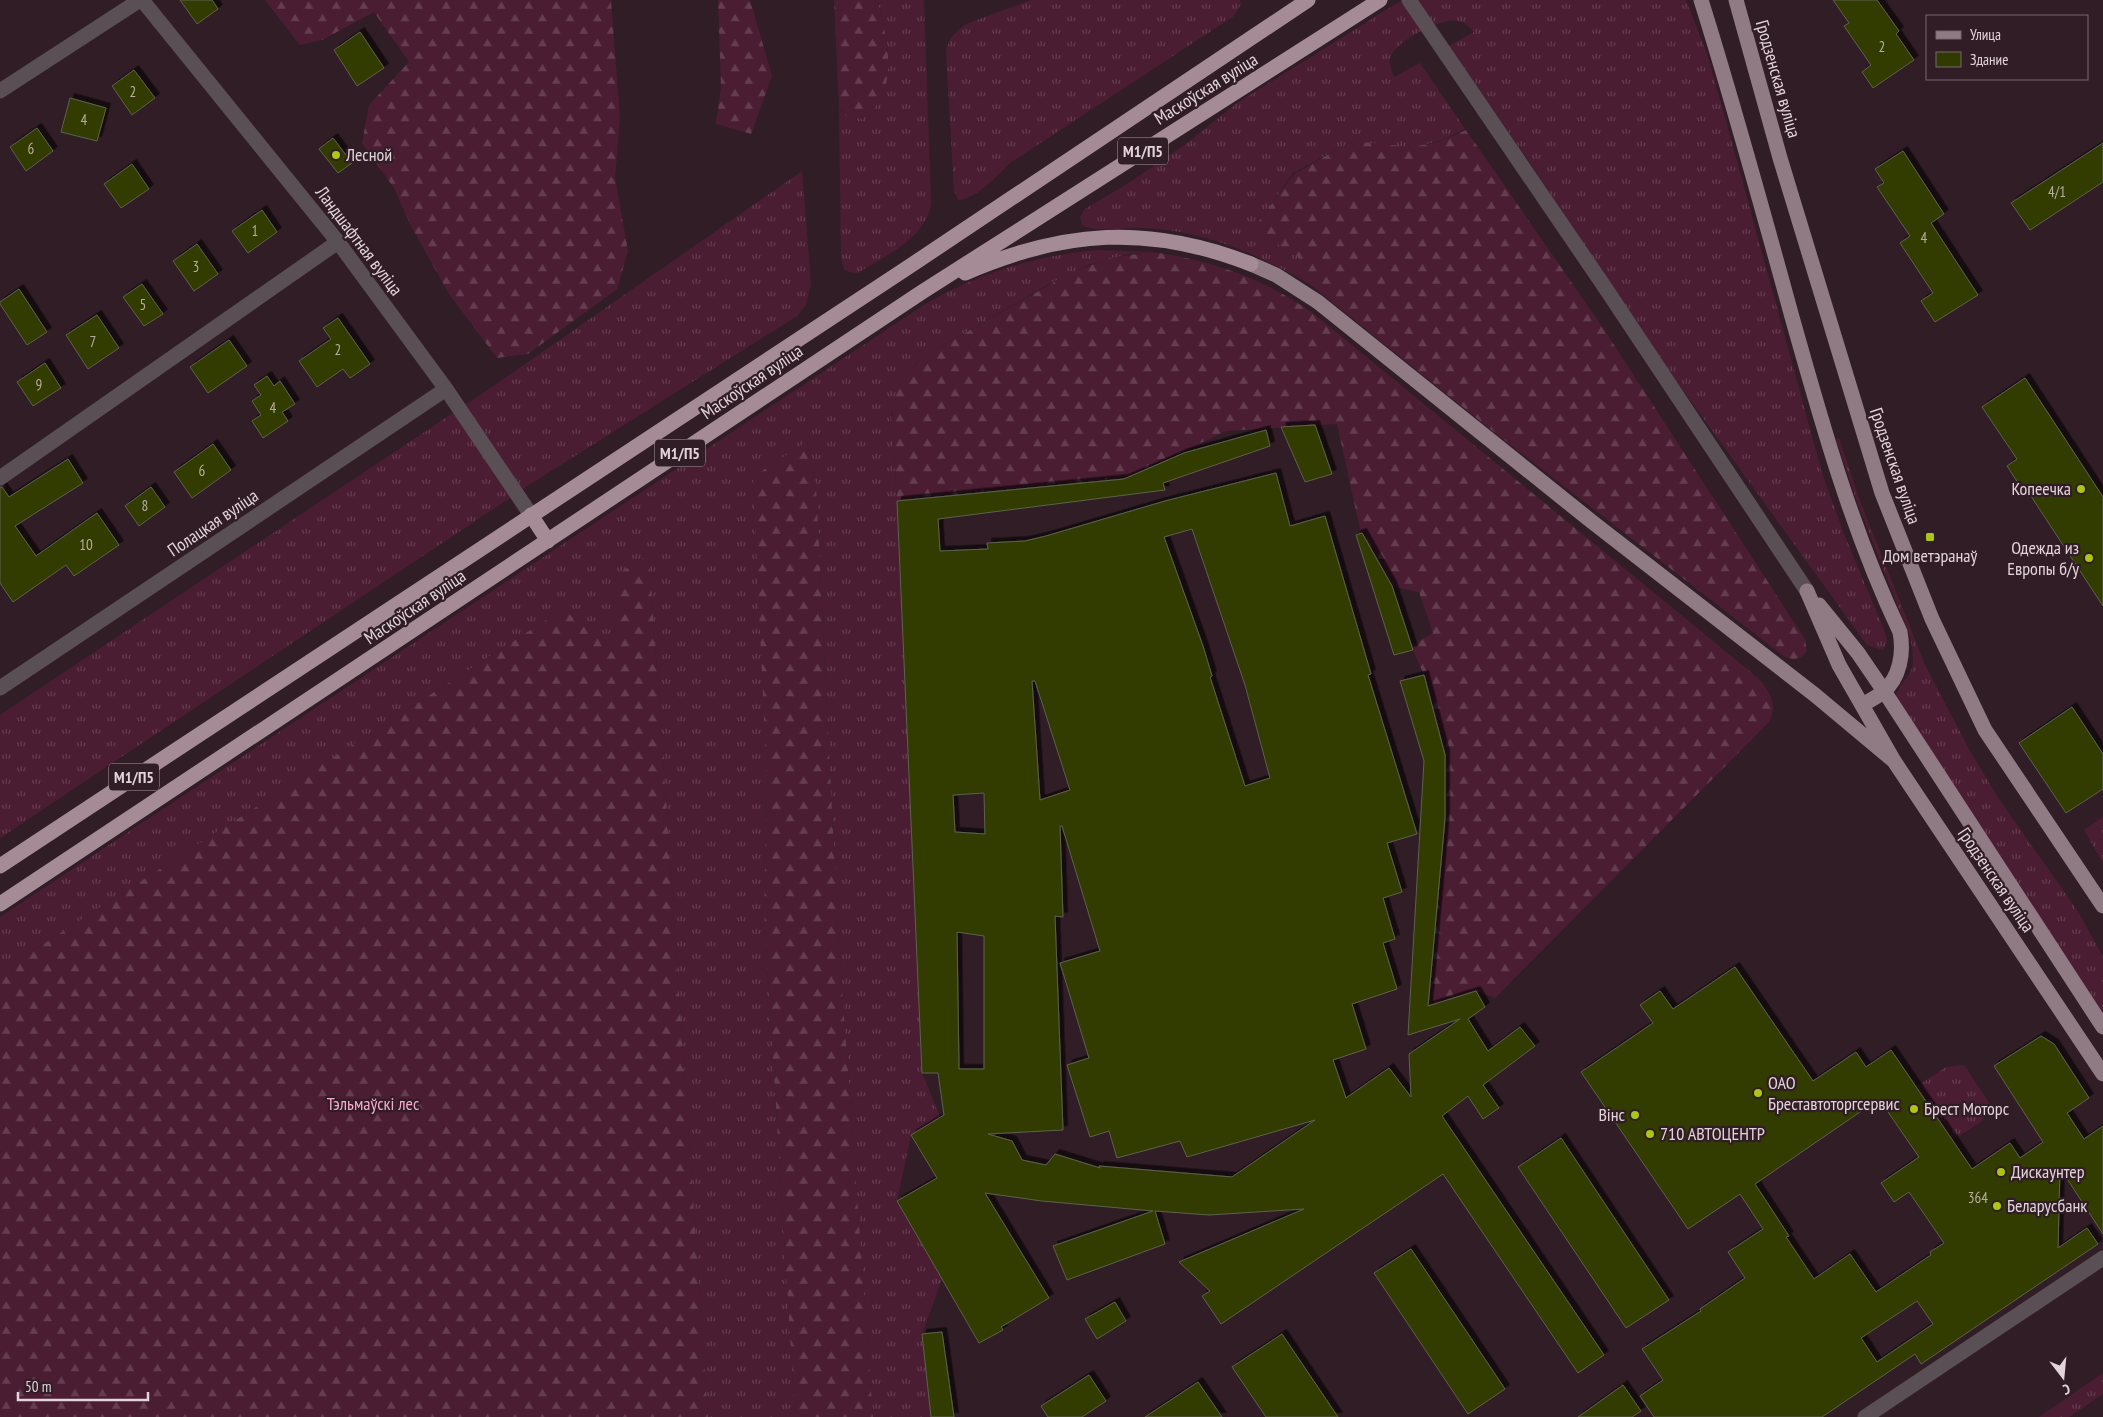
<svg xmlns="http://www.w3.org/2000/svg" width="2103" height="1417" font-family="'PT Sans Narrow',sans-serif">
<defs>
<pattern id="grass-tufts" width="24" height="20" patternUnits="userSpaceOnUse" patternTransform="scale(1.25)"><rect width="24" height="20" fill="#4b1d33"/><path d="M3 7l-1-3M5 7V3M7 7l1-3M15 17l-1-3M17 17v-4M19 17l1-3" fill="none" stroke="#653d50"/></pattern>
<pattern id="forest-firs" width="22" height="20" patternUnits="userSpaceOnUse" patternTransform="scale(1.25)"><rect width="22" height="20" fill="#4b1d33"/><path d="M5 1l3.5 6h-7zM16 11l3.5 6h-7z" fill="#653d50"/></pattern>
<filter id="shadow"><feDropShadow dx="4.5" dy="-4.5" stdDeviation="0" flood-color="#0009"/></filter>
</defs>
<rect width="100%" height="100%" fill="#311d26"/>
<path fill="url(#grass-tufts)" d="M 877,0 L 924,0 L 931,204 C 925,239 886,255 858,273 L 849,272 L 844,269 L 841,258 L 839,107 L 842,112 L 875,107 C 896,73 888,36 877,0 Z
M 1031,0 L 1240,0 L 1241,4 L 1234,16 L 1010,163 C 999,174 975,200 958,200 L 954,191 L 946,52 C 948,39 955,32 966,24 Z
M 1402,0 L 1686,0 L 1707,54 L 1726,121 L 1822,473 L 1844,534 L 1885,632 L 1887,641 L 1883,650 L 1867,645 L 1646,339 L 1528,160 L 1449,46 L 1474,32 C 1469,26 1465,22 1458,21 C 1442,17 1393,42 1390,59 C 1389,65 1392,72 1394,77 L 1420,63 L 1465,129 L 1440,141 L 1409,148 L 1352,141 L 1293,173 L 1254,229 L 1300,257 L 1313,286 C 1269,260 1224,239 1174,231 C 1164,230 1153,228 1143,228 C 1128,227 1094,233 1082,225 L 1080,217 L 1085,209 L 1127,184 L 1186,144 L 1237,103 Z
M 802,171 L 811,284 L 806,305 L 797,316 L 532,483 L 0,838 L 0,715 L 495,385 Z
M 1097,250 L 1151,252 L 1128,254 L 1091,264 L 1051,283 L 925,356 L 915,364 L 891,414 L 897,501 L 922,1073 L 940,1117 L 911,1135 L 897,1201 L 942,1279 L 922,1334 L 931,1417 L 873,1417 L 838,933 L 816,485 L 807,441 L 767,785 L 764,911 L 795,1417 L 708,1417 L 649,554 L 615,576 L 619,635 L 603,642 L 563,609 L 0,972 L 0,917 L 924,305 C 978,273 1034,256 1097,250 Z
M 1839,438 L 1860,501 L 1925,665 L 1970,751 L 1999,799 L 2079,913 L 2103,957 L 2103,1025 L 1893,700 C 1907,669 1919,678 1910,637 L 1857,502 L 1836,439 Z
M 2103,817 L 2103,863 L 2084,830 Z
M 1964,1065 L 1990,1104 L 1982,1121 L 1953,1140 L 1916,1087 L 1946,1067 Z
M 2103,1373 L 2103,1394 L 2069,1417 L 2039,1417 Z"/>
<path fill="url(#forest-firs)" d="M 265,0 L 611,0 L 620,118 L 615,178 L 628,251 L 617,289 L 528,354 L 497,358 L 449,294 L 411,226 L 394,188 L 362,143 L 369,105 L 409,62 L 374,12 L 322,40 L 300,45 Z
M 718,0 L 750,0 L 772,76 L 751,134 L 716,124 L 721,87 Z
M 834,0 L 877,0 C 888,38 901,93 862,119 L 847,117 L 839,107 Z
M 1466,130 L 1603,328 L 1805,639 L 1807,651 C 1801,659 1795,661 1785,657 L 1499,436 L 1312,286 L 1300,258 L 1253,229 L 1294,174 L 1352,141 L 1411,147 L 1439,142 Z
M 1151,252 C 1210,259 1265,279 1314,314 L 1758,678 C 1770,692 1778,704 1769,722 L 1495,998 L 1476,991 L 1428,1006 L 1445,818 L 1445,755 L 1424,675 L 1411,646 L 1433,633 L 1419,592 L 1391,586 L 1360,529 L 1337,424 L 1226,431 L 1124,479 L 897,501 C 896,483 895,465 893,447 C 890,406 891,383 925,356 L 1070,273 L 1110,258 Z
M 807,441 L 816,485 L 838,933 L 873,1417 L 795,1417 L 764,911 L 767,785 L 753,477 Z
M 649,554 L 708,1417 L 0,1417 L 0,972 L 563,609 L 603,642 L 618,635 L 615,576 Z"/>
<path fill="#313b00" stroke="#5c624c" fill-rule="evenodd" filter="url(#shadow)" d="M 180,0 L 212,0 L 218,9 L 197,24 Z
M 1833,0 L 1877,0 L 1899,31 L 1896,34 L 1914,60 L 1873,88 L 1862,72 L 1871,65 L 1844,26 L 1849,23 Z
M 360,32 L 384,68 L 357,86 L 334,50 Z
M 134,70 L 155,98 L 132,115 L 112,86 Z
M 70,98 L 106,108 L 97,141 L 61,132 Z
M 37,128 L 53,151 L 26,171 L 10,147 Z
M 333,138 L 352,163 L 338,173 L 319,149 Z
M 2103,143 L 2103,182 L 2030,230 L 2011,203 Z
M 1903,151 L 1944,214 L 1931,223 L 1978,295 L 1935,322 L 1921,301 L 1933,293 L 1900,243 L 1910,236 L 1877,187 L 1884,183 L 1875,169 Z
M 132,164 L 149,189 L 121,208 L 104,184 Z
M 262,210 L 277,232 L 248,253 L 232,231 Z
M 197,244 L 218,274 L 194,291 L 173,261 Z
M 142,284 L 163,314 L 144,326 L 123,297 Z
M 19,289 L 47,332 L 27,345 L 0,304 L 0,302 Z
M 97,315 L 119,348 L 88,369 L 66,335 Z
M 338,318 L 370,364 L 350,378 L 343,369 L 317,387 L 299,361 L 331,339 L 323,328 Z
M 229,340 L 247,366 L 208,393 L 190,367 Z
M 45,363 L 61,388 L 33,406 L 17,382 Z
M 267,376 L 274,386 L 280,381 L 295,404 L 282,412 L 288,421 L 263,438 L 252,421 L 261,415 L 252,401 L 261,395 L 254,385 Z
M 2025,378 L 2103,497 L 2103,606 L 2025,487 L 2022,489 L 2007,466 L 2017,459 L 1982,407 Z
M 1315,425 L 1332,474 L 1305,482 L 1281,427 Z
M 1266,430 L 1270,446 L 1163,483 L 1165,490 L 938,519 L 940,551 L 988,549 L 987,543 L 1025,541 L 1046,536 L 1165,501 L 1276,473 L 1290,526 L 1325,516 L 1371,674 L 1368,675 L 1417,834 L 1387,843 L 1402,892 L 1383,898 L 1395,939 L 1383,943 L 1397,989 L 1352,1004 L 1366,1049 L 1333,1060 L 1346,1098 L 1389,1068 L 1411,1097 L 1409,1054 L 1460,1019 L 1408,1035 L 1424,761 L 1400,681 L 1424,675 L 1445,755 L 1445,818 L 1428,1006 L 1476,991 L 1485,1007 L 1468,1019 L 1488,1051 L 1520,1027 L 1535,1046 L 1483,1085 L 1499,1108 L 1483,1119 L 1468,1096 L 1442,1116 L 1604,1355 L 1578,1373 L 1443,1174 L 1221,1324 L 1202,1296 L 1210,1291 L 1179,1262 L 1304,1209 L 1209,1215 L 1155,1211 L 1165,1244 L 1067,1280 L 1053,1246 L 1153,1211 L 1042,1201 L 985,1193 L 1049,1298 L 1001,1327 L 1003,1330 L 979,1343 L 897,1201 L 937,1178 L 911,1135 L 944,1115 L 938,1073 L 922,1073 L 897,501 L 1124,479 L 1184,453 ZM 1192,529 L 1245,685 L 1270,778 L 1245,786 L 1210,677 L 1212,676 L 1203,646 L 1164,537 ZM 1032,681 L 1035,681 L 1070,790 L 1040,800 ZM 984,793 L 985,834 L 955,832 L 953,795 ZM 1060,826 L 1062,826 L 1100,951 L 1060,963 L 1089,1058 L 1067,1065 L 1090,1137 L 1109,1131 L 1117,1158 L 1180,1141 L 1187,1157 L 1315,1120 L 1232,1177 L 1099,1166 L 1100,1168 L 1055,1154 L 1046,1165 L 1022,1160 L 1012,1141 L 988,1134 L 1063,1130 L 1055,916 L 1063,917 ZM 957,932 L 984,936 L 984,1069 L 959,1069 Z
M 213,444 L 231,470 L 192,498 L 174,472 Z
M 68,459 L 83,483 L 15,526 L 36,556 L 97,513 L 119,545 L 74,576 L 66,565 L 13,602 L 0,583 L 0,487 L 2,487 L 9,497 Z
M 151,487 L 165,507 L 139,526 L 125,506 Z
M 1362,533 L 1392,586 L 1413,650 L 1394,655 L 1356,535 Z
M 2072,707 L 2103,754 L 2103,789 L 2066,813 L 2019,743 Z
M 1735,967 L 1813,1081 L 1856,1052 L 1866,1067 L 1891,1050 L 1972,1169 L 2010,1143 L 2020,1158 L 2043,1142 L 1994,1066 L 2041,1036 L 2054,1044 L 2089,1098 L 2067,1113 L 2084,1139 L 2103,1126 L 2103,1234 L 2060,1168 L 2058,1248 L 2087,1228 L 2098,1244 L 1921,1364 L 1915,1354 L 1822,1417 L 1654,1417 L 1640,1396 L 1663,1380 L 1642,1349 L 1701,1311 L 1700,1309 L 1745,1278 L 1728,1252 L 1763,1229 L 1740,1194 L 1688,1229 L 1581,1072 L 1653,1023 L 1640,1005 L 1660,991 L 1673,1009 ZM 1879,1099 L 1919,1157 L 1881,1183 L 1894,1202 L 1909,1192 L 1944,1243 L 1930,1252 L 1931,1255 L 1876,1292 L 1850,1254 L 1814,1279 L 1786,1237 L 1789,1236 L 1755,1184 ZM 1917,1301 L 1933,1324 L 1877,1362 L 1861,1338 Z
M 1561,1138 L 1669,1300 L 1626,1328 L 1518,1167 Z
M 1411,1249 L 1505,1389 L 1468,1414 L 1374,1273 Z
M 1115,1302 L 1126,1321 L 1097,1339 L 1085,1319 Z
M 942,1332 L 954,1417 L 931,1417 L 922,1334 Z
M 1282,1334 L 1338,1417 L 1266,1417 L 1232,1367 Z
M 1089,1375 L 1106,1401 L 1082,1417 L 1048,1417 L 1041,1406 Z
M 1198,1382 L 1222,1417 L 1145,1417 Z
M 1623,1385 L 1641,1411 L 1632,1417 L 1578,1417 Z"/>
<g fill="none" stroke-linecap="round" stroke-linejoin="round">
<path stroke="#5a4f54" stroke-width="15" d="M 142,0 L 338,242 L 446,389 L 531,515
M 1409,0 L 1606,289 L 1807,591
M 0,91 L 140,0
M 0,478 L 338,242
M 0,688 L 446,389
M 1865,1417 L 2103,1258"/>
<path stroke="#907a83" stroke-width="15" d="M 1701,0 C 1734,105 1763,211 1792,317 C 1822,424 1852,531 1900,632 C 1904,653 1900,678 1883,692 C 1877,697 1869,701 1862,705
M 1736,0 L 1780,158 L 1882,493 L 1932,619 L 1985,730 L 2103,906
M 1251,264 L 1276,275 L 1318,302 L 1591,521 L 1815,695 L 1894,761
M 1807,591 L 1839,665 L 1894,761 L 2103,1074
M 1819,605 L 1858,653 L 1884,691 L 2103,1027"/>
<path stroke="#a58b95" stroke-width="15" d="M 965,273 C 1064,230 1149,224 1251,264
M 531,515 L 548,541
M 0,866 L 910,266 L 1308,0
M 0,904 L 922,292 L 1380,0"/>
</g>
<g fill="#abc616" stroke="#311d26" stroke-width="2">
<circle cx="336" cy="155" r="5"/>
<circle cx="2081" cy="489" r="5"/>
<rect x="1925" y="532" width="10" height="10" rx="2.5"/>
<circle cx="2089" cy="558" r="5"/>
<circle cx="1758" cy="1093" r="5"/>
<circle cx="1914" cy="1109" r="5"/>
<circle cx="1635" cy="1115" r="5"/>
<circle cx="1650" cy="1134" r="5"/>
<circle cx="2001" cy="1172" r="5"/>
<circle cx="1997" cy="1206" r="5"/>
</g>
<g text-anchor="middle" stroke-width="4.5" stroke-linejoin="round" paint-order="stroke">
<g font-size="15" fill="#b6aea3">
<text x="1882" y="52">2</text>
<text x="133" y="97">2</text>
<text x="84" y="125">4</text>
<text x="31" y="154">6</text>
<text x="2057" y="197">4/1</text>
<text x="255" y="236">1</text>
<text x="1924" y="243">4</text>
<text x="196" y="272">3</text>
<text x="143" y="310">5</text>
<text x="93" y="347">7</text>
<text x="338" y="355">2</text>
<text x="39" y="390">9</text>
<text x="273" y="413">4</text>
<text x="202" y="476">6</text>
<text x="145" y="511">8</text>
<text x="86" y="550">10</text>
<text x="1978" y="1203">364</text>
</g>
<g fill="#311d26" stroke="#ad9da3" stroke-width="1">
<rect x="1118" y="137.5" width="50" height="27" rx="4"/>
<rect x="655" y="439.5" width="50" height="27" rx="4"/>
<rect x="109" y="763.5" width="50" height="27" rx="4"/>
</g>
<g font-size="16" font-weight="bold" fill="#e2d4d9">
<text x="1143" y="157">М1/П5</text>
<text x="680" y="459">М1/П5</text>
<text x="134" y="783">М1/П5</text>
</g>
<g font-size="18" fill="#e2d4d9" stroke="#311d26">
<text transform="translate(1778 79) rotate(74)" y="6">Гродзенская вуліца</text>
<text transform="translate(1206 89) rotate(-32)" y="6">Маскоўская вуліца</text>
<text transform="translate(359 241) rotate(53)" y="6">Ландшафтная вуліца</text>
<text transform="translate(752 382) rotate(-34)" y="6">Маскоўская вуліца</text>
<text transform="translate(1895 466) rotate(71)" y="6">Гродзенская вуліца</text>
<text transform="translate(213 523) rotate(-34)" y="6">Полацкая вуліца</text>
<text transform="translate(415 607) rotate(-34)" y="6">Маскоўская вуліца</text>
<text transform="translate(1996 880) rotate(56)" y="6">Гродзенская вуліца</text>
</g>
<g font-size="18" fill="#e2d4d9" stroke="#311d26" text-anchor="start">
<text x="346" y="161">Лесной</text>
<text x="2071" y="495" text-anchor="end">Копеечка</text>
<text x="2079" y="554" text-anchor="end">Одежда из<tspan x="2079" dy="21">Европы б/у</tspan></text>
<text x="1930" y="562" text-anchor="middle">Дом ветэранаў</text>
<text x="1768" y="1089">ОАО<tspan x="1768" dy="21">Бреставтоторгсервис</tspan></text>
<text x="1924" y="1115">Брест Моторс</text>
<text x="1625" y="1121" text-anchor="end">Вінс</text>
<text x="1660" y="1140">710 АВТОЦЕНТР</text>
<text x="2011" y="1178">Дискаунтер</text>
<text x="2007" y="1212">Беларусбанк</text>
</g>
<g font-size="18" fill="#f9a8cc" stroke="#311d26">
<text x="373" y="1110">Тэльмаўскі лес</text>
</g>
</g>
<rect x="1926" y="15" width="162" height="65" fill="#311d26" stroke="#78666e"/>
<rect x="1936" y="31" width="25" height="8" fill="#907a83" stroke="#78666e"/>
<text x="1970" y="40" font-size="15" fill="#e2d4d9">Улица</text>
<rect x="1936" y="52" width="25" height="15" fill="#313b00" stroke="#78666e"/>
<text x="1970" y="65" font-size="15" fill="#e2d4d9">Здание</text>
<g transform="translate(2063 1377) rotate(164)" stroke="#311d26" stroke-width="4" paint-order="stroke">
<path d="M0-4L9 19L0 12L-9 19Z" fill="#e2d4d9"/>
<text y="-8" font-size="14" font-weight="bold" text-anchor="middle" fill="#e2d4d9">С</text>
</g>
<path d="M18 1392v8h130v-8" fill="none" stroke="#e2d4d9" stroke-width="2.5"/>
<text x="25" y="1392" font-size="15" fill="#e2d4d9" stroke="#311d26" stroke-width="4" paint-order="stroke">50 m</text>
</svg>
